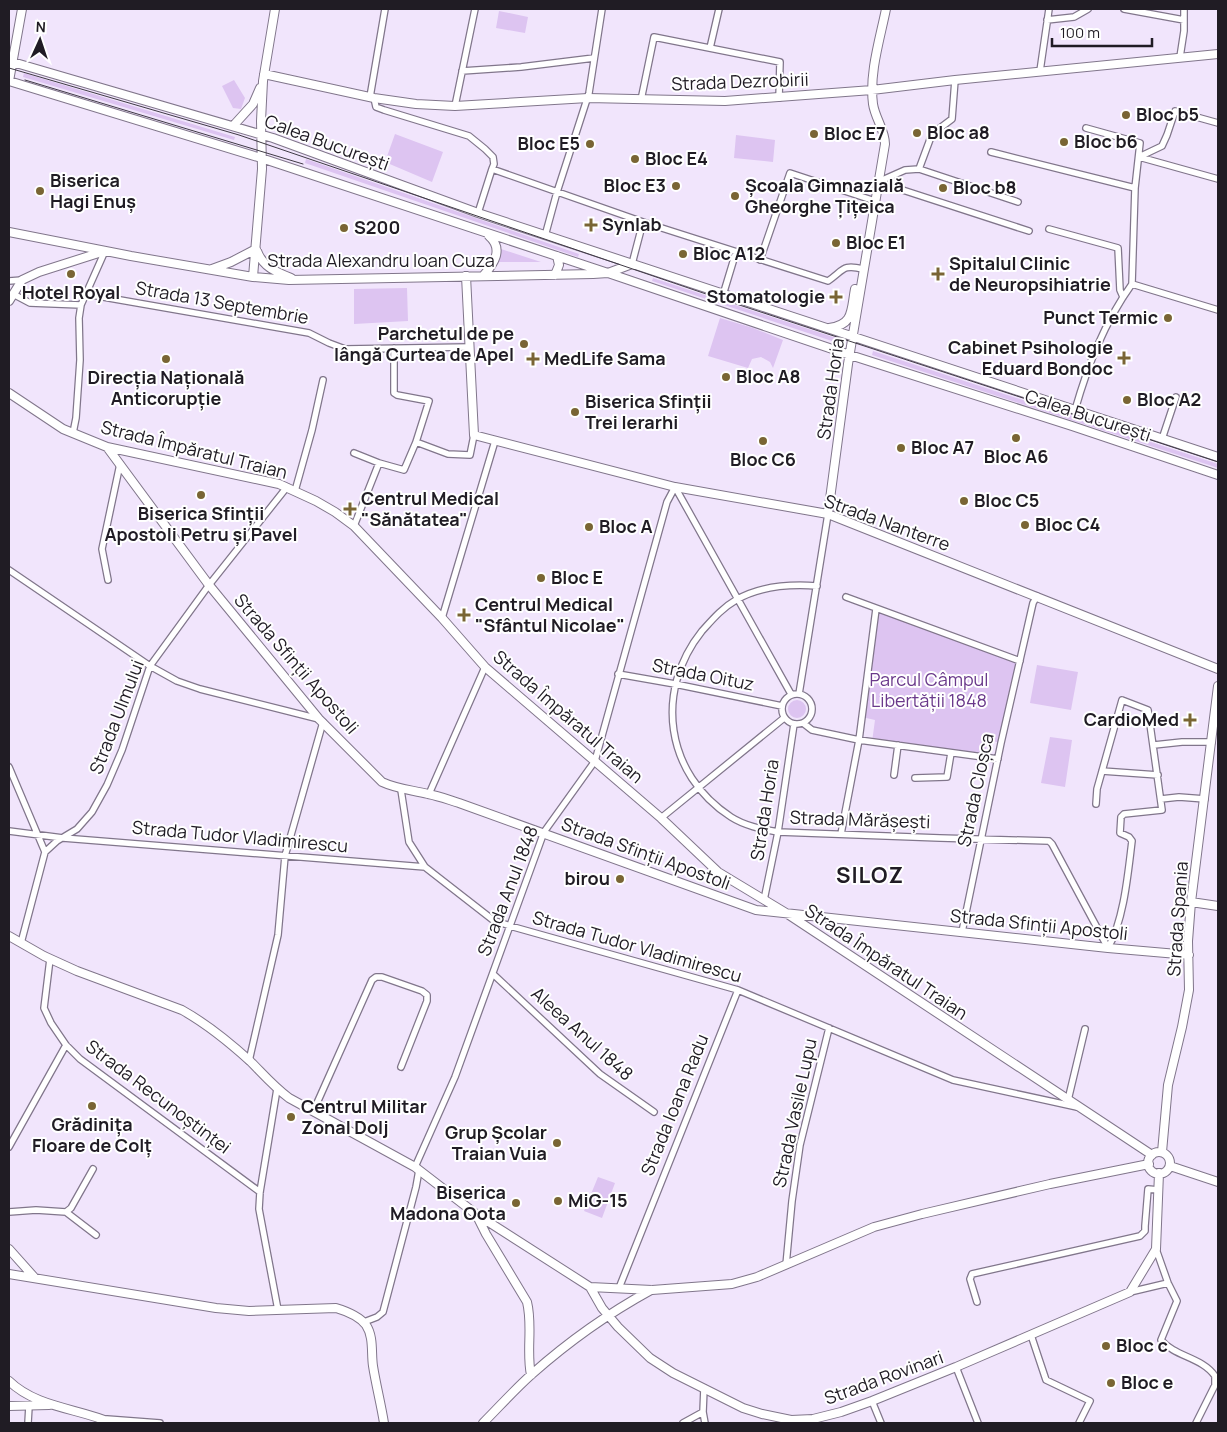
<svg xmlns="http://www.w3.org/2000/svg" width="1227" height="1432" font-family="Manrope,sans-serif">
<rect width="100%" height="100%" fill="#f1e5fc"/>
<path fill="#ddc4f1" d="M 499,11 L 528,17 L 525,33 L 496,28 Z
M 24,73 L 235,137 L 234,140 L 23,77 Z
M 234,80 L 245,98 L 241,109 L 233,108 L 222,86 Z
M 395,134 L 443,152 L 432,182 L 385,162 Z
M 736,135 L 775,140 L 773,162 L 734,158 Z
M 306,159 L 579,254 L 578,257 L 305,163 Z
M 501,249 L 541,262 L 498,262 Z
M 653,278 L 836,338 L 835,342 L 652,281 Z
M 407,288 L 408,321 L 354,324 L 354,289 Z
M 720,318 L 753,328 L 783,340 L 773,368 L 770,362 L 761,357 L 752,359 L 748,368 L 708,356 Z
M 873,351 L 1218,464 L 1218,468 L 872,355 Z
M 876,609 L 1020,661 L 1001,743 L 988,740 L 984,758 L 872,742 L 875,720 L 862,717 Z
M 1037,665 L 1078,672 L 1071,710 L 1030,703 Z
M788 709a9 9 0 1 1 18 0a9 9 0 1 1-18 0Z
M 1050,737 L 1072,740 L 1065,787 L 1041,783 Z
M 598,1177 L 615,1183 L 602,1218 L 584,1211 Z"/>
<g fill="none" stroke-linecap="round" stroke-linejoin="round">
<defs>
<path id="street" d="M 1124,9 L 1184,20
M 1047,20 L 1074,17 L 1088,9
M 710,48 L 719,9
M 1180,57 L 1184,31 L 1184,9
M 462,71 L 521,67 L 594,58
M 1040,71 L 1049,9
M 370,97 L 385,9
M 374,98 L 376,107 L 384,110 L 469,136 L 485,149 L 493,157 L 494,164 L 492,169
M 641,100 L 654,37 L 780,62 L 779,98
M 455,106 L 475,9
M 1086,128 L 1140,143 L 1135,188 L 1132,284
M 991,152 L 1135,188
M 1139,157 L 1162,146 L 1167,135 L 1175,111 L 1218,123
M 1139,157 L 1218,179
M 919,169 L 932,134 L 952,119 L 955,80
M 878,182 L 1029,231
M 878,182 L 905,170 L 919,169 L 1018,202
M 478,213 L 492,169 L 643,222 L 828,281 C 844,270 842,264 863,269
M 1049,229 L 1118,248 L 1120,290 L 1123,297
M 545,236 L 557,192 L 589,93 L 602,9
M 760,260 L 790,173 L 875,201
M 632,264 L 643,222
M 9,281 L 22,280
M 1132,284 L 1218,310
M 13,294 L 30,303 L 81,305
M 86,294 L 309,333 L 329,343 L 345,349 L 469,347
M 723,295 L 736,252
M 1075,410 C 1088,365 1104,323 1132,284
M 73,433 L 76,418 L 80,360 L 79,318 L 81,305 L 105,251
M 1162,439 L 1176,397
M 416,442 L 448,454 L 470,455 L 474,435
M 354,453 L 379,463 L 404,470 L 416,442 L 429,401 L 397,395 L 394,393 L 394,348
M 675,487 L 791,694
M 295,491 L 312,430 L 323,380
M 354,526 L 379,463
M 9,570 L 150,666 L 177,681 L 200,689 L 319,719
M 108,580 L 102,549 L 120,464
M 817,586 C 790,584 760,586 736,600 C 722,608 712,620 702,631 C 654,691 665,774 731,817 C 745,826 762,829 778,832 L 940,838 L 1049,841 L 1052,844 L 1108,948
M 846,597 L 1020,661
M 442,618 L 495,441
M 618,674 L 675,684 L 782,706
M782 709a15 15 0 1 1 30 0a15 15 0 1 1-30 0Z
M 799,694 L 828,514
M 803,723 L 812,730 L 859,740 L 998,759
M 1154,745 L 1182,742 L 1212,742
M 9,767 L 45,852
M 1102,771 L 1158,775
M 894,775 L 898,745
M 915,778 L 947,777 L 951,753
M 401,790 L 409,842 L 425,867
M 429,794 L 485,667
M 1161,799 L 1179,797 L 1205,799
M 1096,804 L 1097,789 L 1122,700 L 1148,710 L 1162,810 L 1124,814 L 1121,817 L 1120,833 L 1129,837 L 1132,841 C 1128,873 1124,920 1108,948
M 661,818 L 784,718
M 9,831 L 63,838 L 425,867 L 493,920 L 510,926 L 738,990 L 953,1080 L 1077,1107
M 841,834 L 859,740 L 876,609
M 764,900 L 778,832 L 794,724
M 962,932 L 1001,743 L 1033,603 L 1037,596
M 21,943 L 45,852 L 57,841 L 77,829 L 92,812 L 107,785 L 122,750 L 150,666 L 209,585 L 287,487
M 50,959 L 44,1008 L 51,1023 L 66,1045 L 80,1059 L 260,1192
M 493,974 L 600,1074 L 654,1112
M 249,1061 L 278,935 L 285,856 L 323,722
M 277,1089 L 260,1192 L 259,1209 L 278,1310
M 1068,1100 L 1085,1029
M 313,1112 L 372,980 L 376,977 L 382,977 L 422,991 L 427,995 L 427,1001 L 401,1067
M 9,1147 L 66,1045
M 415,1167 L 455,1077 L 544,832 L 595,761 L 667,502 L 675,487
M 9,1212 L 36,1210 L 66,1212 L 71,1208 L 93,1169
M 66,1212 L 96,1235
M 1156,1249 L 1168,1283 L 1177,1301 L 1161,1340 C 1175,1357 1202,1357 1215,1376 L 1215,1385 L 1196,1423
M 786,1265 L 792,1201 L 800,1145 L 829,1028
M 619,1288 L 738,990
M 1130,1292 L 1168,1283
M 977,1302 L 970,1279 L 972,1274 L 1140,1236 L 1145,1231 L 1145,1226 L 1148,1189 L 1159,1190
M 364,1322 L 377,1317 L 383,1312 L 416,1187 L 419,1170
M 1031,1335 L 1046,1380 L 1090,1401 L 1079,1423
M 956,1367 L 978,1423
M 704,1388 L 703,1412 L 705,1423
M 872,1401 L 881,1423
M 107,1419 L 160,1423
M 28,1423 L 29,1406
M 683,1423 L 703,1412"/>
<path id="secondary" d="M 9,61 L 273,138 L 478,213 L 1218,457
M 264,74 L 374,98 L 416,104 L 455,106 L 588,98 L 725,101 L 872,90 L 955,80 L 1218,54
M 9,81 L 261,158 L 608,273 L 850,355 L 1072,426 L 1218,475
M 9,81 L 22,9
M 233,126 L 253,104 L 260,88
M 9,232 L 131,256 L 253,277 L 289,280 L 593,274 L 608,273 L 632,264
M 257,251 C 263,267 276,272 291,278
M 212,269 L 231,262 L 256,249
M 555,275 L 559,265 L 557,256
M 466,276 L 474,435 L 675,487 L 828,514 L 1218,669
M 483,276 C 494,264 504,249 489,236
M 253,277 L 262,169 L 261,121 L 263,81 L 275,9
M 9,301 L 22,280 L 39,272 L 105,251
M 829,328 C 854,325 851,310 855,289
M 9,393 L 63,429 L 107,447 L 279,484 L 316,501 L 335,512 L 354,526 L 442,618 L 485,667 L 661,818 L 718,872 L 786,913 L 1152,1155
M 107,447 L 209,585 L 319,719 L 382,782 C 397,789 412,790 428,794 C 439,796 449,800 459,803 L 756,910 L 1108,948 L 1189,955
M 828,514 L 848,364 L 885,144 C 885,130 875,118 873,104 C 869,73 880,39 886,9
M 1191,902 L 1218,906
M 9,936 L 44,956 L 77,971 L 182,1010 C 207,1024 229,1042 250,1061 C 263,1074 274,1087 289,1098 L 415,1167 L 476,1214 L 590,1287 L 602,1308 L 618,1327 L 650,1358 L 673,1373 L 743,1408 L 762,1414 L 791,1420 L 813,1419 L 841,1412 L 872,1401 L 956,1367 L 1130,1292 L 1156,1249 L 1159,1173
M 1162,1152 L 1168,1085 L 1182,1027 L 1189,990 L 1188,941 L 1191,902 L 1218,686
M1148 1163a11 11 0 1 1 22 0a11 11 0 1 1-22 0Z
M 1170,1166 L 1218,1182
M 476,1214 L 486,1234 L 527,1302 C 533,1326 526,1351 531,1375
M 9,1249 L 34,1277
M 9,1274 L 216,1308 L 249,1311 L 336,1308 C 346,1311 359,1316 366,1325 C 374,1337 371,1353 373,1366 C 376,1385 381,1404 384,1423
M 590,1287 L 652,1290 L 732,1284 L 757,1277 L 874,1227 L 922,1214 L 1050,1184 L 1149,1164
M 9,1381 C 37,1408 78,1408 112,1423
M 9,1406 L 49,1405
M 483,1423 C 499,1407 515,1389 532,1374 C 568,1342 609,1313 651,1290"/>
</defs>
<use href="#street" stroke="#81768b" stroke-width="8"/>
<use href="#secondary" stroke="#81768b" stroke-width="10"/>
<use href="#street" stroke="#fff" stroke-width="5.5"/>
<use href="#secondary" stroke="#fff" stroke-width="8"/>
<path stroke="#3f3a44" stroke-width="1" d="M 9,68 L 239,135 L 715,297 L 1218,462
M 25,80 L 303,164"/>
</g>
<g fill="#796534" stroke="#fff" stroke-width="2">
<circle cx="1126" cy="115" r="5"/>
<circle cx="917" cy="133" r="5"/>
<circle cx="814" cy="134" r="5"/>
<circle cx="1064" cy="142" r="5"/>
<circle cx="590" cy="144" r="5"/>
<circle cx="635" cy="159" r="5"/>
<circle cx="676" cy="186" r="5"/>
<circle cx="943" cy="188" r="5"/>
<circle cx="40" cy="191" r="5"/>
<circle cx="735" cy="196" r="5"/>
<path d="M588.5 217.5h5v5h5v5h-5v5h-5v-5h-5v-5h5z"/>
<circle cx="344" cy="228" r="5"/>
<circle cx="836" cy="243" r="5"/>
<circle cx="683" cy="254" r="5"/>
<circle cx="71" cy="274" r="5"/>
<path d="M935.5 266.5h5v5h5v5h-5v5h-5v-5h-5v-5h5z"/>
<path d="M833.5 289.5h5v5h5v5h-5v5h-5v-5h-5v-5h5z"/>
<circle cx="1168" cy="318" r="5"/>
<circle cx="524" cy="344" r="5"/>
<path d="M1121.5 350.5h5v5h5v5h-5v5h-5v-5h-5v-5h5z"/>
<circle cx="166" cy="359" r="5"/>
<path d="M530.5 351.5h5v5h5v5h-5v5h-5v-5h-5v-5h5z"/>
<circle cx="726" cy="377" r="5"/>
<circle cx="1127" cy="400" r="5"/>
<circle cx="575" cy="412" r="5"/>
<circle cx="1016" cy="438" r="5"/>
<circle cx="763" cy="441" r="5"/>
<circle cx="901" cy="448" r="5"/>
<circle cx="201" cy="495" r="5"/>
<circle cx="964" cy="501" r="5"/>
<path d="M347.5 501.5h5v5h5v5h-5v5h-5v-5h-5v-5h5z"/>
<circle cx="1025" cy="525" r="5"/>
<circle cx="589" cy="527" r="5"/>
<circle cx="541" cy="578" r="5"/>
<path d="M461.5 607.5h5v5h5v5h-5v5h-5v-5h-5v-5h5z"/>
<path d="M1187.5 712.5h5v5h5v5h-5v5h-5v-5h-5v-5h5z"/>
<circle cx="620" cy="879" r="5"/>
<circle cx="92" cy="1106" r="5"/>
<circle cx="291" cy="1117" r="5"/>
<circle cx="557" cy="1143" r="5"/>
<circle cx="558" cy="1201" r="5"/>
<circle cx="516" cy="1203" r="5"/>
<circle cx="1106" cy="1346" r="5"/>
<circle cx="1111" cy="1383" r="5"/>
</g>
<g text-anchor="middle" stroke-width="4" stroke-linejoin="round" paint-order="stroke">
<g font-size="18" fill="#201c24" stroke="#fff">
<text transform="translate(740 82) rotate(-2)" y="6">Strada Dezrobirii</text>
<text transform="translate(327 143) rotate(20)" y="6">Calea București</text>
<text x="381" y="267">Strada Alexandru Ioan Cuza</text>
<text transform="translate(222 303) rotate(10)" y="6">Strada 13 Septembrie</text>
<text transform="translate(831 389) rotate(-82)" y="6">Strada Horia</text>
<text transform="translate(1088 416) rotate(18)" y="6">Calea București</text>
<text transform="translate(194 450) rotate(14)" y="6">Strada Împăratul Traian</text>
<text transform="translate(887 523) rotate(20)" y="6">Strada Nanterre</text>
<text transform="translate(296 664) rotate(49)" y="6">Strada Sfinții Apostoli</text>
<text transform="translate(703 675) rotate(11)" y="6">Strada Oituz</text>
<text transform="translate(117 717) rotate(-69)" y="6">Strada Ulmului</text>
<text transform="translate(568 717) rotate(41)" y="6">Strada Împăratul Traian</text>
<text transform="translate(976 790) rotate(-78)" y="6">Strada Cloșca</text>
<text transform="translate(765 810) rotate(-81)" y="6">Strada Horia</text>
<text transform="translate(860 820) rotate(2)" y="6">Strada Mărășești</text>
<text transform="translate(240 837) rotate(5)" y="6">Strada Tudor Vladimirescu</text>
<text transform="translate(646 854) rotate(20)" y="6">Strada Sfinții Apostoli</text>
<text transform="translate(508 891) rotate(-69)" y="6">Strada Anul 1848</text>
<text transform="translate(1178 919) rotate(-86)" y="6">Strada Spania</text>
<text transform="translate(1039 925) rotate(6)" y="6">Strada Sfinții Apostoli</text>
<text transform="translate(637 947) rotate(16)" y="6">Strada Tudor Vladimirescu</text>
<text transform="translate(886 962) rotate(34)" y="6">Strada Împăratul Traian</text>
<text transform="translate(582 1034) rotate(42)" y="6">Aleea Anul 1848</text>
<text transform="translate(158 1097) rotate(37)" y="6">Strada Recunoștinței</text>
<text transform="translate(675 1105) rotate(-68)" y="6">Strada Ioana Radu</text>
<text transform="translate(795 1113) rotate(-78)" y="6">Strada Vasile Lupu</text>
<text transform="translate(884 1378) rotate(-20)" y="6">Strada Rovinari</text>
</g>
<g font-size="18" font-weight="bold" fill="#201c24" stroke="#fff" text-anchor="start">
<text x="1136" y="121">Bloc b5</text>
<text x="927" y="139">Bloc a8</text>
<text x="824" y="140">Bloc E7</text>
<text x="1074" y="148">Bloc b6</text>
<text x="580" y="150" text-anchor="end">Bloc E5</text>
<text x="645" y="165">Bloc E4</text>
<text x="50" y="187">Biserica<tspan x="50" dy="21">Hagi Enuș</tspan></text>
<text x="666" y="192" text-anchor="end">Bloc E3</text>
<text x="745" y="192">Școala Gimnazială<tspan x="745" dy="21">Gheorghe Țițeica</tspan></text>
<text x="953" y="194">Bloc b8</text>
<text x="602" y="231">Synlab</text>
<text x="354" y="234">S200</text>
<text x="846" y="249">Bloc E1</text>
<text x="693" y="260">Bloc A12</text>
<text x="949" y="270">Spitalul Clinic<tspan x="949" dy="21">de Neuropsihiatrie</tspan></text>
<text x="71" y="299" text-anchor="middle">Hotel Royal</text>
<text x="825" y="303" text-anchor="end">Stomatologie</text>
<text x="1158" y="324" text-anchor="end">Punct Termic</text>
<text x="514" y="340" text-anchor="end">Parchetul de pe<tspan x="514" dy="21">lângă Curtea de Apel</tspan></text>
<text x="1113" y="354" text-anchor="end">Cabinet Psihologie<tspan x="1113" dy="21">Eduard Bondoc</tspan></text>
<text x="544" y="365">MedLife Sama</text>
<text x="736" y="383">Bloc A8</text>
<text x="166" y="384" text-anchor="middle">Direcția Națională<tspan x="166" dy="21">Anticorupție</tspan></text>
<text x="1137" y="406">Bloc A2</text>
<text x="585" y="408">Biserica Sfinții<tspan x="585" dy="21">Trei Ierarhi</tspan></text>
<text x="911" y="454">Bloc A7</text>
<text x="1016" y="463" text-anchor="middle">Bloc A6</text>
<text x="763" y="466" text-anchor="middle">Bloc C6</text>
<text x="361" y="505">Centrul Medical<tspan x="361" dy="21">"Sănătatea"</tspan></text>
<text x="974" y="507">Bloc C5</text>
<text x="201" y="520" text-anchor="middle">Biserica Sfinții<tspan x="201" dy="21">Apostoli Petru și Pavel</tspan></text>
<text x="1035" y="531">Bloc C4</text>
<text x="599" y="533">Bloc A</text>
<text x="551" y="584">Bloc E</text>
<text x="475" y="611">Centrul Medical<tspan x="475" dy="21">"Sfântul Nicolae"</tspan></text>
<text x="1179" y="726" text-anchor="end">CardioMed</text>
<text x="610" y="885" text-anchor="end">birou</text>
<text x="301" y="1113">Centrul Militar<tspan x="301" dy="21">Zonal Dolj</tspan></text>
<text x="92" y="1131" text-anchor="middle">Grădinița<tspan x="92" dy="21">Floare de Colț</tspan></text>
<text x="547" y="1139" text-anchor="end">Grup Școlar<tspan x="547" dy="21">Traian Vuia</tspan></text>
<text x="506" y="1199" text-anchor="end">Biserica<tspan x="506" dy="21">Madona Oota</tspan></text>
<text x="568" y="1207">MiG-15</text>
<text x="1116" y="1352">Bloc c</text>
<text x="1121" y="1389">Bloc e</text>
</g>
<g font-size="18" fill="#6a398b" stroke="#fff">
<text x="929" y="686">Parcul Câmpul<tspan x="929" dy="21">Libertății 1848</tspan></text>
</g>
<g font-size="22" font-weight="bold" letter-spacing="1" fill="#201c24" stroke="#fff">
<text x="870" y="883">SILOZ</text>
</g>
</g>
<rect width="1227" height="1432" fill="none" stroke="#201c24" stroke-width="20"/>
<g transform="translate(40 40) rotate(3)" stroke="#ffffff" stroke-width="4" paint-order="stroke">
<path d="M0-4L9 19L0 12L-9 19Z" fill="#201c24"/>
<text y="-8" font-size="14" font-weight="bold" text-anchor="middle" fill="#201c24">N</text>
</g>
<path d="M1052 38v8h100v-8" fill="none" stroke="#201c24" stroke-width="2.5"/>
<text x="1060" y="38" font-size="15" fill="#201c24" stroke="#ffffff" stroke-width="4" paint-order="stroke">100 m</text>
</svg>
